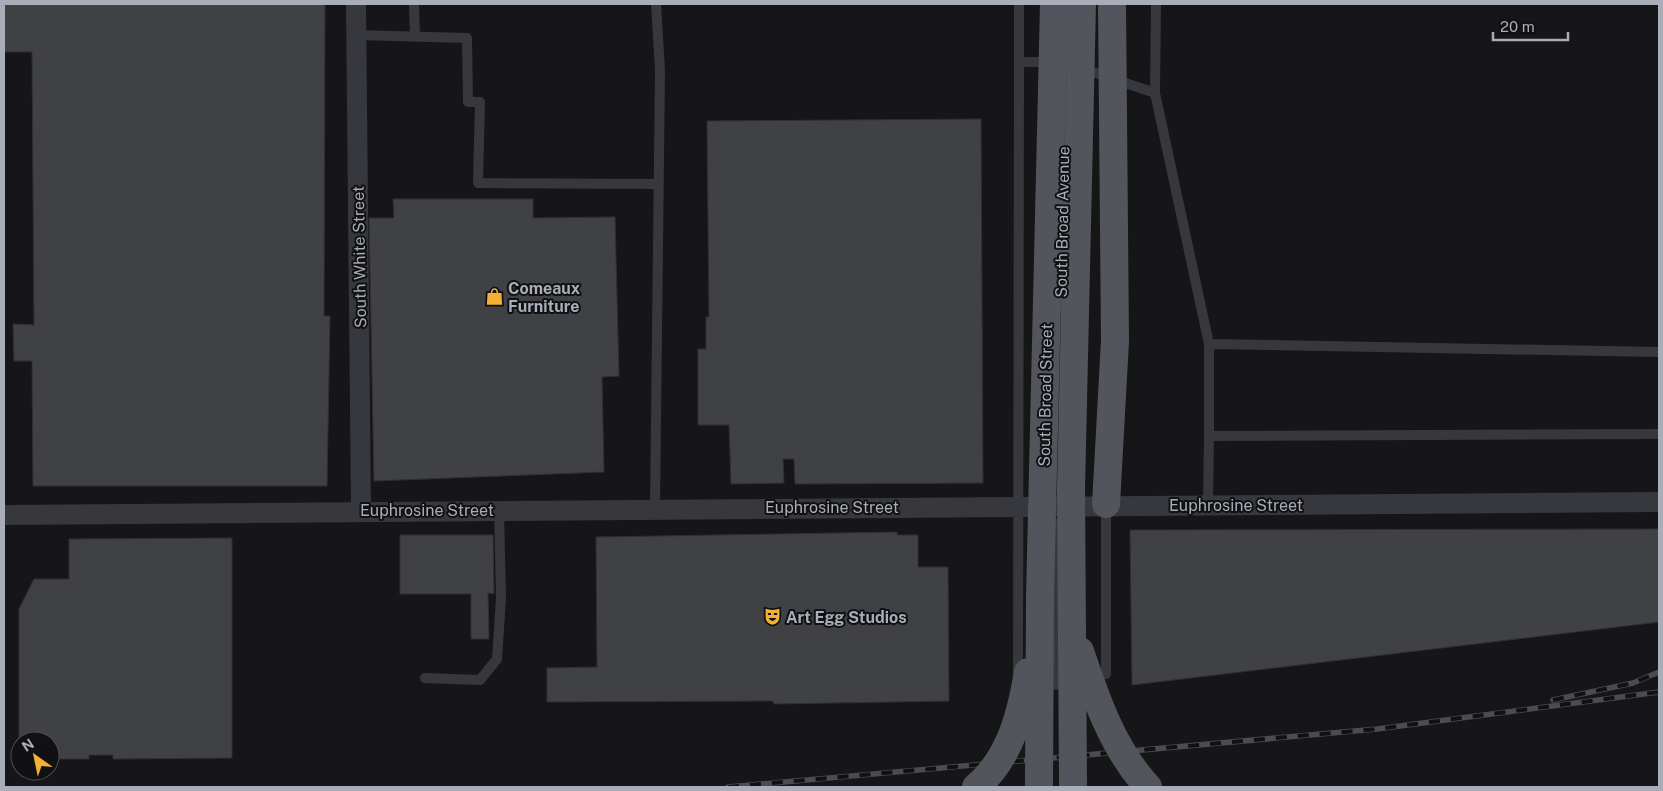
<svg xmlns="http://www.w3.org/2000/svg" width="1663" height="791" font-family="'Public Sans',sans-serif">
<rect width="100%" height="100%" fill="#161618"/>
<path fill="#404145" stroke="#303034" d="M 4,4 L 325,4 L 324,316 L 330,316 L 327,486 L 33,486 L 32,361 L 14,361 L 13,324 L 34,325 L 32,52 L 4,52 Z
M 981,119 L 983,483 L 795,484 L 794,459 L 783,459 L 784,483 L 731,484 L 729,425 L 698,425 L 698,349 L 706,349 L 706,317 L 709,317 L 707,121 Z
M 393,199 L 533,199 L 533,218 L 615,217 L 619,376 L 602,377 L 604,472 L 374,481 L 369,218 L 394,218 Z
M 1659,529 L 1659,622 L 1132,685 L 1130,530 Z
M 897,532 L 897,535 L 918,535 L 918,567 L 948,567 L 949,701 L 774,704 L 773,701 L 547,702 L 547,668 L 597,667 L 596,537 Z
M 400,535 L 493,535 L 494,594 L 488,593 L 489,639 L 471,639 L 471,594 L 400,594 Z
M 232,538 L 232,758 L 113,759 L 113,755 L 89,755 L 89,759 L 50,759 L 50,741 L 20,741 L 19,760 L 19,609 L 34,579 L 69,579 L 69,539 Z"/>
<g fill="none" stroke-linecap="round" stroke-linejoin="round">
<path stroke="#37383d" stroke-width="10" d="M 414,4 L 415,37
M 1019,4 L 1019,62 L 1052,62
M 1156,4 L 1155,93 L 1209,344 L 1209,436 L 1659,434
M 356,35 L 467,38 L 468,102 L 480,102 L 478,183 L 658,184
M 1081,68 L 1155,93
M 1209,344 L 1659,352
M 1208,505 L 1209,436
M 655,508 L 660,70 L 656,4
M 1018,675 L 1019,62
M 1089,676 L 1106,674 L 1106,505
M 425,678 L 480,680 L 497,659 L 501,598 L 499,509"/>
<path stroke="#37383d" stroke-width="20" d="M 356,4 L 361,510
M 1061,302 L 1063,208
M 4,515 L 1659,502
M 1055,528 L 1056,680"/>
<path stroke="#53555c" stroke-width="28" d="M 1106,504 L 1115,341"/>
<defs>
<path id="rail" d="M 1553,700 L 1633,683 L 1659,672
M 728,787 L 1377,729 L 1659,692"/>
</defs>
<use href="#rail" stroke="#4a4c52" stroke-width="5.5"/>
<use href="#rail" stroke="#111113" stroke-width="4" stroke-dasharray="11" stroke-linecap="butt"/>
<path stroke="#53555c" stroke-width="28" d="M 1112,4 L 1115,341
M 1080,651 C 1096,699 1113,749 1148,787
M 976,787 C 1010,759 1021,714 1028,672
M 1039,787 L 1040,597 L 1054,4
M 1073,787 L 1071,489 L 1082,4"/>
</g>
<defs>
<symbol id="shop-bare" viewBox="-9 -9 18 18"><path d="M-5-2.5h2.3a2.7 3.5 0 0 1 5.4 0H5L5.5 6h-11ZM-1.5-2.5h3a1.5 2.3 0 0 0-3 0Z" fill="#f2b134" stroke="#111113" stroke-width="2.5" paint-order="stroke"/></symbol>
<symbol id="theatre-bare" viewBox="-9 -9 18 18"><path d="M-5-5.5Q0-4 5-5.5V0Q5 5 0 6Q-5 5-5 0ZM-3.3-2.5H-1v1.5H-3.3ZM1-2.5H3.3v1.5H1ZM-2.8 1Q0 5.5 2.8 1Z" fill="#f2b134" stroke="#111113" stroke-width="2.5" paint-order="stroke"/></symbol>
</defs>
<g fill-rule="evenodd">
<use href="#shop-bare" x="482" y="284" width="25" height="25"/>
<use href="#theatre-bare" x="760" y="604" width="25" height="25"/>
</g>
<g text-anchor="middle" stroke-width="4" stroke-linejoin="round" paint-order="stroke">
<g font-size="16" fill="#a8adb8" stroke="#111113">
<text transform="translate(1062 222) rotate(-89)" y="6">South Broad Avenue</text>
<text transform="translate(359 257) rotate(-91)" y="6">South White Street</text>
<text transform="translate(1045 395) rotate(-89)" y="6">South Broad Street</text>
<text x="1236" y="511">Euphrosine Street</text>
<text x="832" y="513">Euphrosine Street</text>
<text x="427" y="516">Euphrosine Street</text>
</g>
<g font-size="16" font-weight="bold" fill="#a8adb8" stroke="#111113" text-anchor="start">
<text x="508" y="294">Comeaux<tspan x="508" dy="18">Furniture</tspan></text>
<text x="786" y="623">Art Egg Studios</text>
</g>
</g>
<rect width="1663" height="791" fill="none" stroke="#a8adb8" stroke-width="10"/>
<g transform="translate(35 756) rotate(327)"><circle r="24" fill="#111113" stroke="#4d4f55"/>
<path d="M0-4L9 19L0 12L-9 19Z" fill="#f2b134"/>
<text y="-8" font-size="14" font-weight="bold" text-anchor="middle" fill="#a8adb8">N</text>
</g>
<path d="M1493 32v8h75v-8" fill="none" stroke="#a8adb8" stroke-width="2.5"/>
<text x="1500" y="32" font-size="15" fill="#a8adb8" stroke="#111113" stroke-width="4" paint-order="stroke">20 m</text>
</svg>
